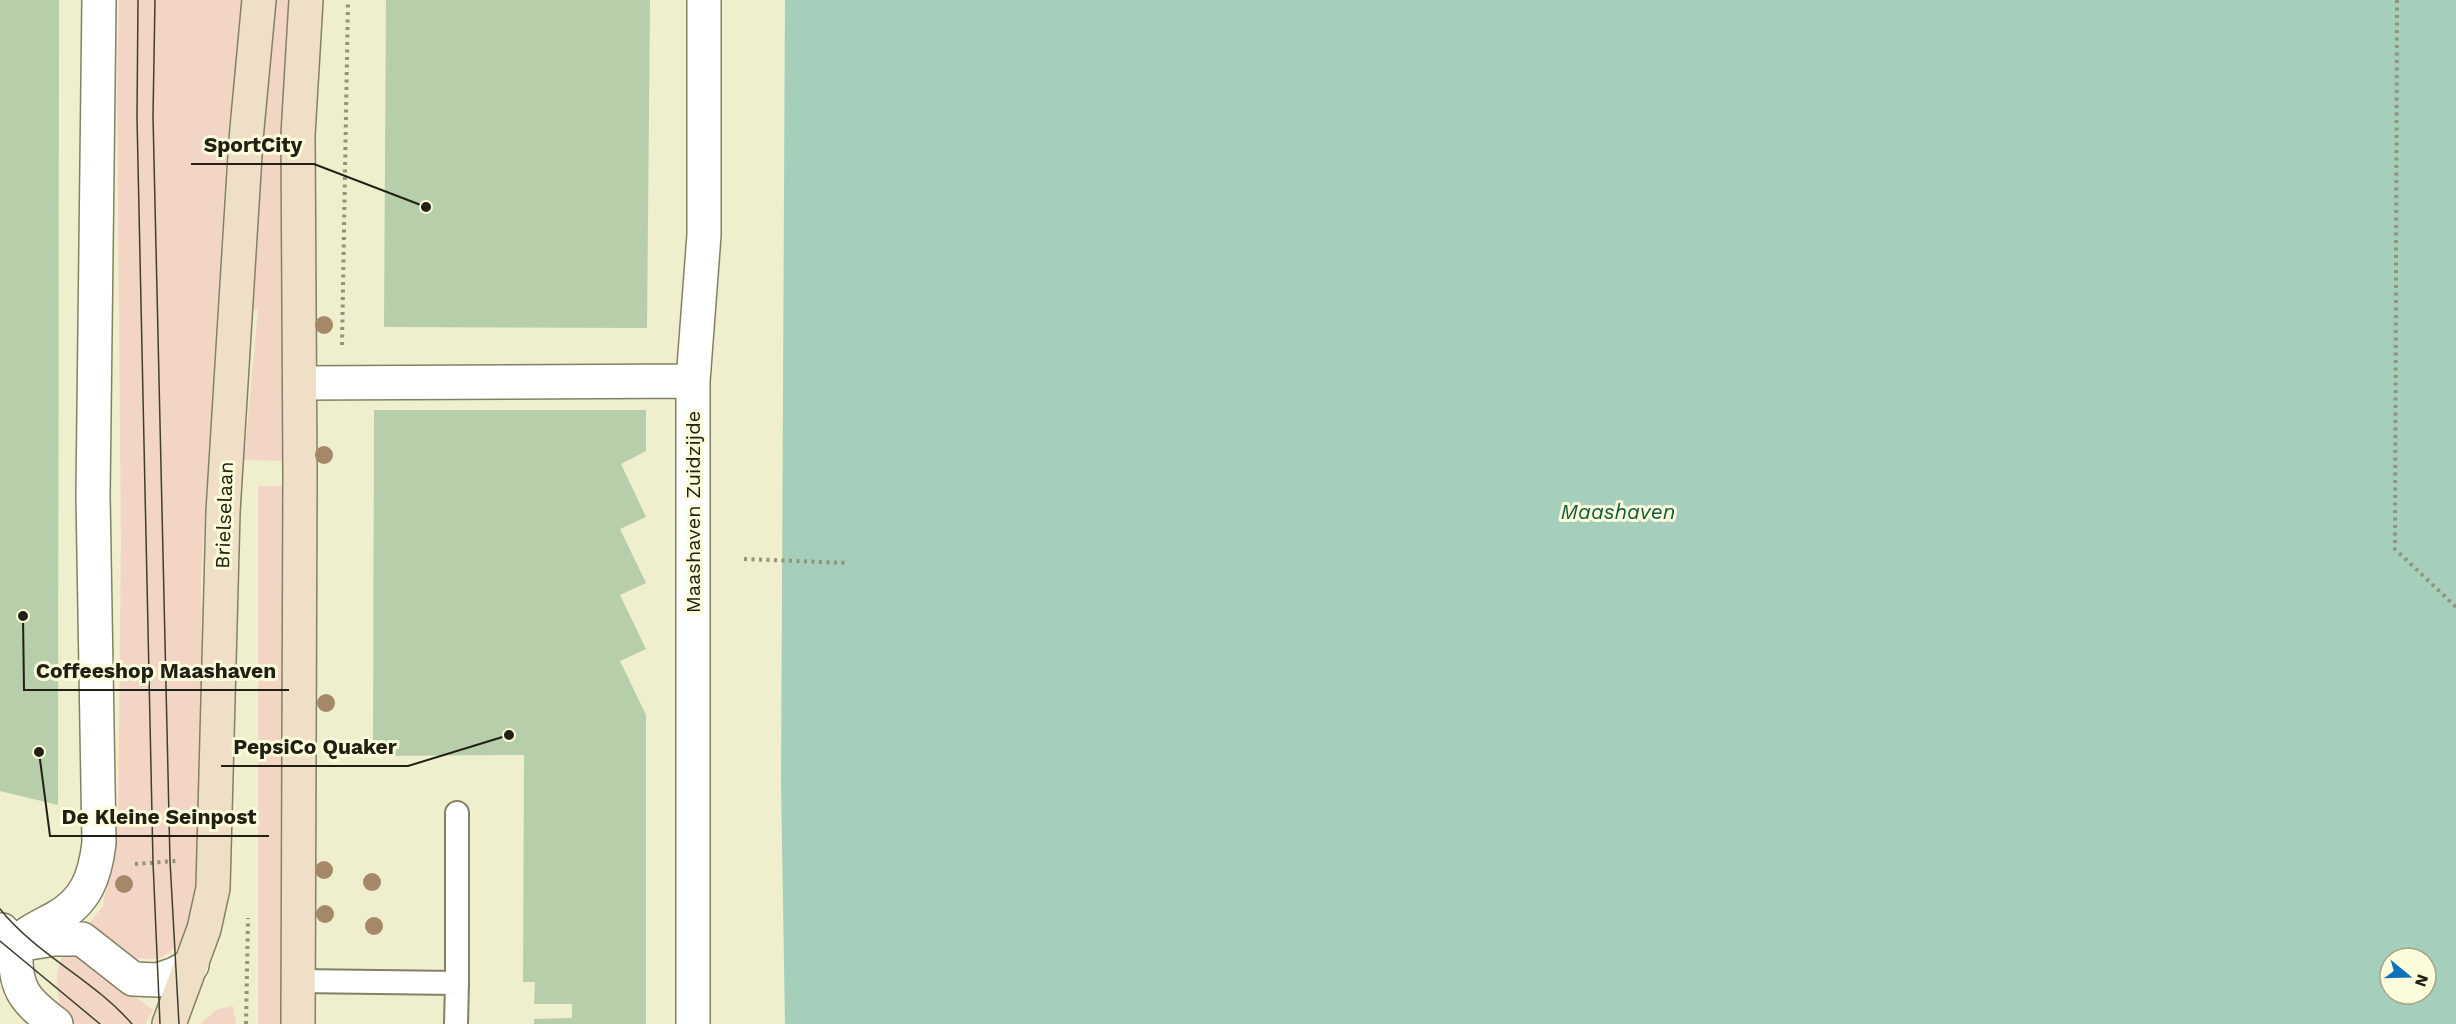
<svg xmlns="http://www.w3.org/2000/svg" width="2456" height="1024" font-family="'Work Sans',sans-serif">
<rect width="100%" height="100%" fill="#efeecd"/>
<path fill="#f3d5c6" d="M 119,0 L 243,0 L 228,131 L 201,577 L 202,780 L 198,899 L 180,945 L 159,959 L 127,958 L 87,926 L 103,906 L 118,819 L 121,542 L 117,84 Z
M 268,0 L 296,0 L 288,461 L 244,460 L 258,310 L 247,307 Z
M 258,486 L 288,486 L 287,1024 L 258,1024 Z
M 63,954 L 83,957 L 153,1010 L 145,1024 L 73,1024 C 54,1005 53,977 63,954 Z
M 233,1006 L 236,1024 L 200,1024 L 218,1009 Z"/>
<path fill="#a5cfba" fill-rule="evenodd" d="M 785,0 L 2456,0 L 2456,1024 L 785,1024 L 781,783 ZM 2390,958 L 2426,958 L 2426,994 L 2390,994 Z"/>
<path fill="#b7ceab" d="M 0,0 L 59,0 L 58,805 L 0,791 Z
M 386,0 L 650,0 L 647,328 L 384,327 Z
M 374,410 L 646,410 L 646,451 L 621,464 L 646,517 L 620,529 L 646,583 L 620,595 L 646,649 L 620,661 L 646,715 L 646,1024 L 534,1024 L 534,1019 L 572,1018 L 572,1004 L 534,1004 L 535,982 L 523,982 L 524,755 L 373,756 Z"/>
<g fill="none" stroke-linecap="round" stroke-linejoin="round">
<defs>
<path id="lane" d="M 298,981 L 457,983 L 457,813
M 456,1024 L 457,983"/>
<path id="street" d="M 300,383 L 693,381
M 2,930 L 16,945 C 14,989 23,999 56,1024
M 23,944 L 54,939 L 82,939 L 133,979 L 158,980 L 175,974 L 192,965
M 16,945 C 26,932 39,927 54,919 C 86,902 95,877 99,843 L 93,496 L 99,0
M 693,1024 L 693,381 L 704,235 L 704,0"/>
<path id="secondary" d="M 169,1024 L 204,929 L 213,888 L 223,512 L 246,139 L 259,0
M 298,1024 L 300,474 L 298,135 L 306,0"/>
</defs>
<use href="#lane" stroke="#828163" stroke-width="26"/>
<use href="#street" stroke="#828163" stroke-width="36"/>
<use href="#secondary" stroke="#828163" stroke-width="36"/>
<path stroke="#93927b" stroke-width="4" stroke-dasharray="3 4.5" stroke-linecap="butt" d="M 2397,0 L 2395,549 L 2456,607
M 342,345 L 348,0
M 744,559 L 848,563
M 135,864 L 176,861
M 246,1024 L 248,918"/>
<use href="#lane" stroke="#fff" stroke-width="22"/>
<use href="#street" stroke="#fff" stroke-width="33"/>
<use href="#secondary" stroke="#eedfc6" stroke-width="33"/>
<path stroke="#3f3f30" stroke-width="1.5" d="M 138,0 L 137,117 L 153,862 L 160,1024
M 155,0 L 153,116 L 170,861 L 179,1024
M 0,909 C 37,955 94,980 132,1024
M 0,941 L 100,1024"/>
</g>
<g fill="#a48868">
<circle cx="324" cy="325" r="9"/>
<circle cx="324" cy="455" r="9"/>
<circle cx="326" cy="703" r="9"/>
<circle cx="324" cy="870" r="9"/>
<circle cx="372" cy="882" r="9"/>
<circle cx="124" cy="884" r="9"/>
<circle cx="325" cy="914" r="9"/>
<circle cx="374" cy="926" r="9"/>
</g>
<g text-anchor="middle" stroke-width="6" stroke-linejoin="round" paint-order="stroke">
<g font-size="20" fill="#202014" stroke="#fcfbda">
<text transform="translate(693 512) rotate(-90)" y="7">Maashaven Zuidzijde</text>
<text transform="translate(224 515) rotate(-88)" y="7">Brielselaan</text>
</g>
<g font-size="21" font-style="italic" fill="#0f5a3f" stroke="#fcfbda">
<text x="1618" y="519">Maashaven</text>
</g>
</g>
<path fill="none" stroke="#202014" stroke-width="2" d="M426 207L314 164H191M23 616L24 690H289M509 735L408 766H221M39 752L50 836H269"/>
<g fill="#202014" stroke="#fcfbda" stroke-width="2">
<circle cx="426" cy="207" r="6"/>
<circle cx="23" cy="616" r="6"/>
<circle cx="509" cy="735" r="6"/>
<circle cx="39" cy="752" r="6"/>
</g>
<g font-size="21" text-anchor="middle" font-weight="bold" fill="#202014" stroke="#fcfbda" stroke-width="6" stroke-linejoin="round" paint-order="stroke">
<text x="253" y="152">SportCity</text>
<text x="156" y="678">Coffeeshop Maashaven</text>
<text x="315" y="754">PepsiCo Quaker</text>
<text x="159" y="824">De Kleine Seinpost</text>
</g>
<g transform="translate(2408 976) rotate(109)"><circle r="28" fill="#fcfbda" stroke="#a4a38b" stroke-width="1.5"/>
<path d="M0-4.5L10 22L0 15L-10 22Z" fill="#0d71bc"/>
<text y="-9" font-size="16" font-weight="bold" text-anchor="middle" fill="#202014">N</text>
</g>
</svg>
